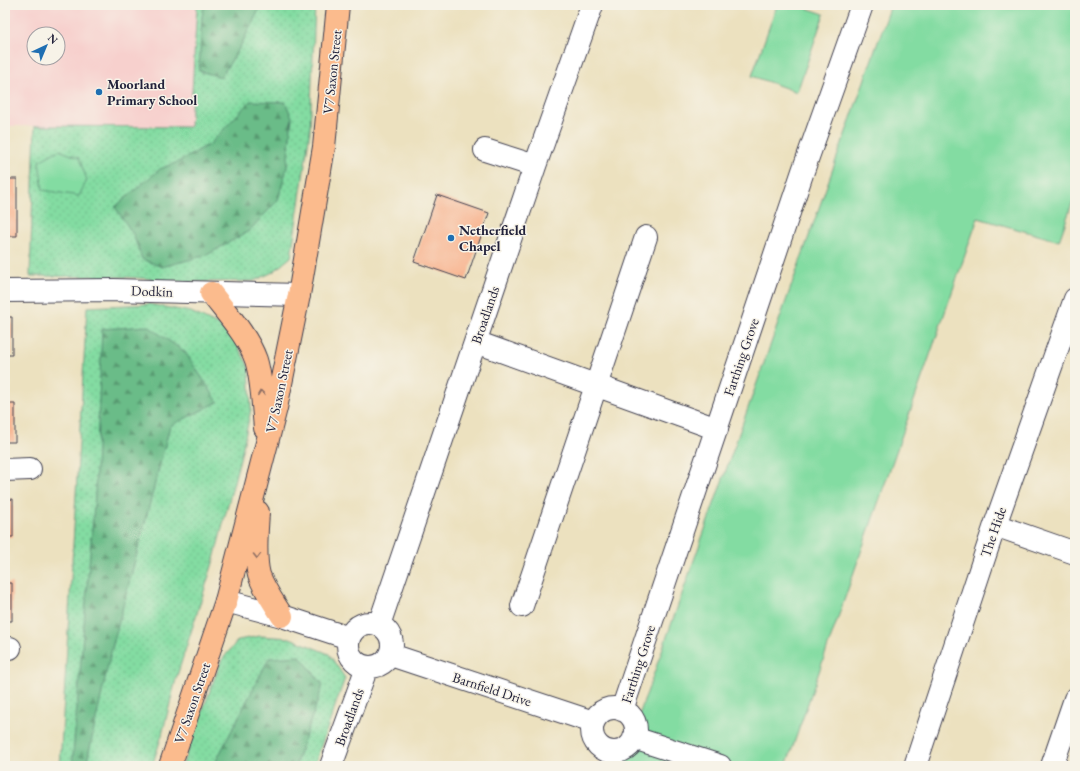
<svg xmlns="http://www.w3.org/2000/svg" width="1080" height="771" font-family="'EB Garamond',serif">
<defs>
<pattern id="grass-dots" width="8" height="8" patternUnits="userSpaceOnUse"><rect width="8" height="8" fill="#83dca2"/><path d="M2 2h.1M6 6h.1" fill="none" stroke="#71bc8c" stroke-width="1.8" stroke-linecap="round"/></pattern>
<pattern id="forest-firs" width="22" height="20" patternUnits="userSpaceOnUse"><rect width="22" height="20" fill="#6abc88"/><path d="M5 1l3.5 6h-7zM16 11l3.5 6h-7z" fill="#579870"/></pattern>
</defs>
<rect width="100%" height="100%" fill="#f7f3e8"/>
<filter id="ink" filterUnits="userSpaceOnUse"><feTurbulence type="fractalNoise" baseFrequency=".025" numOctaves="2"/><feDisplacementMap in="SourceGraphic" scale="8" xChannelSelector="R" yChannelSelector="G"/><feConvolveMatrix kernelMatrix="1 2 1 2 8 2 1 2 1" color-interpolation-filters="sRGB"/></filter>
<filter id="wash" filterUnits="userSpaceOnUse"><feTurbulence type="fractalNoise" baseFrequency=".012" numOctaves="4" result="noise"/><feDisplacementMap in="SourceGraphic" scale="16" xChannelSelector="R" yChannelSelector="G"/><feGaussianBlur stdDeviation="0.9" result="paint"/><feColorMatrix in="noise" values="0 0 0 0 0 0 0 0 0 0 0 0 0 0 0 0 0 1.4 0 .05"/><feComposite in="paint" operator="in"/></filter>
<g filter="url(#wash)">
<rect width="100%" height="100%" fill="#ece1bf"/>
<path fill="#f7d0cd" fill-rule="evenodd" d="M 5,5 L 197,5 L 190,127 L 5,126 ZM 34,34 L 58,34 L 58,58 L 34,58 Z"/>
<path fill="url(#grass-dots)" stroke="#527f6e" d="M 197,5 L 315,5 L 310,131 L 291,257 L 273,272 L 254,281 L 190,282 L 125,277 L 30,276 L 35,126 L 190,127 Z
M 149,304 L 191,312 L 220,326 L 235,341 L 249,367 L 251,409 L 243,447 L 213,563 L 176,679 L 162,735 L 152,766 L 60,766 L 87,307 Z
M 260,636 L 290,638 L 329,654 L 345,678 L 314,766 L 182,766 L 221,661 L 238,640 Z"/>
<path fill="url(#forest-firs)" stroke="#466f62" d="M 205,5 L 258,5 L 259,10 L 240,47 L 221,77 L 199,71 L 202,16 Z
M 250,101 L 285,102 L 292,117 L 287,167 L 278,200 L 249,231 L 207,255 L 162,267 L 142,259 L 133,234 L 115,207 L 160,169 L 178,162 L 210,144 Z
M 148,326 L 185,352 L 218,402 L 170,426 L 109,660 L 86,766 L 72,766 L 95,494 L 102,329 Z
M 300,656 L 323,685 L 295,766 L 215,766 L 217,759 L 269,658 Z"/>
<path fill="#83dca2" stroke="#527f6e" d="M 777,5 L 797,5 L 824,14 L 797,92 L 752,76 Z
M 891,5 L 1075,5 L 1075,195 L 1059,241 L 978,218 L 786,766 L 621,766 Z
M 59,150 L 79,158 L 87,180 L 79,196 L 43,190 L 39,161 Z"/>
<g id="blocks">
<path fill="#f8b18b" d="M 5,179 L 17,179 L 17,236 L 5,236 Z
M 437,195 L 489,213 L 466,280 L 414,262 Z
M 5,317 L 12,317 L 12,355 L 5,355 Z
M 5,404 L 15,404 L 15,442 L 5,442 Z
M 13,499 L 13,537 L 5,537 L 5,500 Z
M 5,583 L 12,583 L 12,621 L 5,621 Z"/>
</g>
</g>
<g filter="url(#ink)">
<use href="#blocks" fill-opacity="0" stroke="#403f4f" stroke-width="1"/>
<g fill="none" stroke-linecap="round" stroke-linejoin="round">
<defs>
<path id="minor" d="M 485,150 L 535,166
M 5,291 L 114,290 L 299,295
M 476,342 L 717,429
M 5,470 L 30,469
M 995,525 L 1075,553
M 226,601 L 282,616 L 349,638
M 522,606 L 646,237
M348 645a22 22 0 1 1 44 0a22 22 0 1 1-44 0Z
M 379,625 L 535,166 L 592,5
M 5,649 L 10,648
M 391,655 L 593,722
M592 730a22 22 0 1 1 44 0a22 22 0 1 1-44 0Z
M 622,710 L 803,171 L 862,5
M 634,738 L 720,766
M 331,766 L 367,667
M 915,766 L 995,525 L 1075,299
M 1052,766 L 1075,699"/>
<path id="major" d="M 211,293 C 227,314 247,335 256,360 C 262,379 263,408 265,428
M 258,512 C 257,531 254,557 259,575 C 264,589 274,603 282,616
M 170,766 L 226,601 L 276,408 L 299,295 L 324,147 L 338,5"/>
</defs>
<use href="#minor" stroke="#403f4f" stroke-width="24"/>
<use href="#major" stroke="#403f4f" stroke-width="24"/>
<use href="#minor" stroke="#fff" stroke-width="22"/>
<use href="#major" stroke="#fbbb8d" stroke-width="22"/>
</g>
<defs><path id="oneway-chevron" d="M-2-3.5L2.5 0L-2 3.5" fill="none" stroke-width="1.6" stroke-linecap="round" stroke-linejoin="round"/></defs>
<g stroke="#8e6e64">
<use href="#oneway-chevron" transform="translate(261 393) rotate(-97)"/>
<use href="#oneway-chevron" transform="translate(257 556) rotate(89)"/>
</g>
</g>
<g fill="#1f6fb2" stroke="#f7f3e8" stroke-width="1.5">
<circle cx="99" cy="92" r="4"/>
<circle cx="451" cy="238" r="4"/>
</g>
<g text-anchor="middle" stroke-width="3" stroke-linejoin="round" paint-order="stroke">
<g font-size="14" fill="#22223b" stroke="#f7f3e8">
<text transform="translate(332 72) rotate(-84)" y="5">V7 Saxon Street</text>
<text transform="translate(152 291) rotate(2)" y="5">Dodkin</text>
<text transform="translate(485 315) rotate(-71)" y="5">Broadlands</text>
<text transform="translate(741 357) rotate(-71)" y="5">Farthing Grove</text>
<text transform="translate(279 391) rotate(-78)" y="5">V7 Saxon Street</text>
<text transform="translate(993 532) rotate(-71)" y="5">The Hide</text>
<text transform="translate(638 664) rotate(-72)" y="5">Farthing Grove</text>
<text transform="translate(492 689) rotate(18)" y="5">Barnfield Drive</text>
<text transform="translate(192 703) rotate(-71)" y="5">V7 Saxon Street</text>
<text transform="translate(349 717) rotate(-70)" y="5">Broadlands</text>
</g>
<g font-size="14" font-weight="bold" fill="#22223b" stroke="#f7f3e8" text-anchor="start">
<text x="107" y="89">Moorland<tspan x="107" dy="16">Primary School</tspan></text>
<text x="459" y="235">Netherfield<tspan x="459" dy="16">Chapel</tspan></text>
</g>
</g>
<rect width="1080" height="771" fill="none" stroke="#f7f3e8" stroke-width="20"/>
<g transform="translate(46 46) rotate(44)"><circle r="19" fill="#f7f3e8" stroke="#a29fa3"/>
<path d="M0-3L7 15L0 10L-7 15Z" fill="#1f6fb2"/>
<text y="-6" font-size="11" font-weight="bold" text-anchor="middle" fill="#22223b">N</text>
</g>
</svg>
